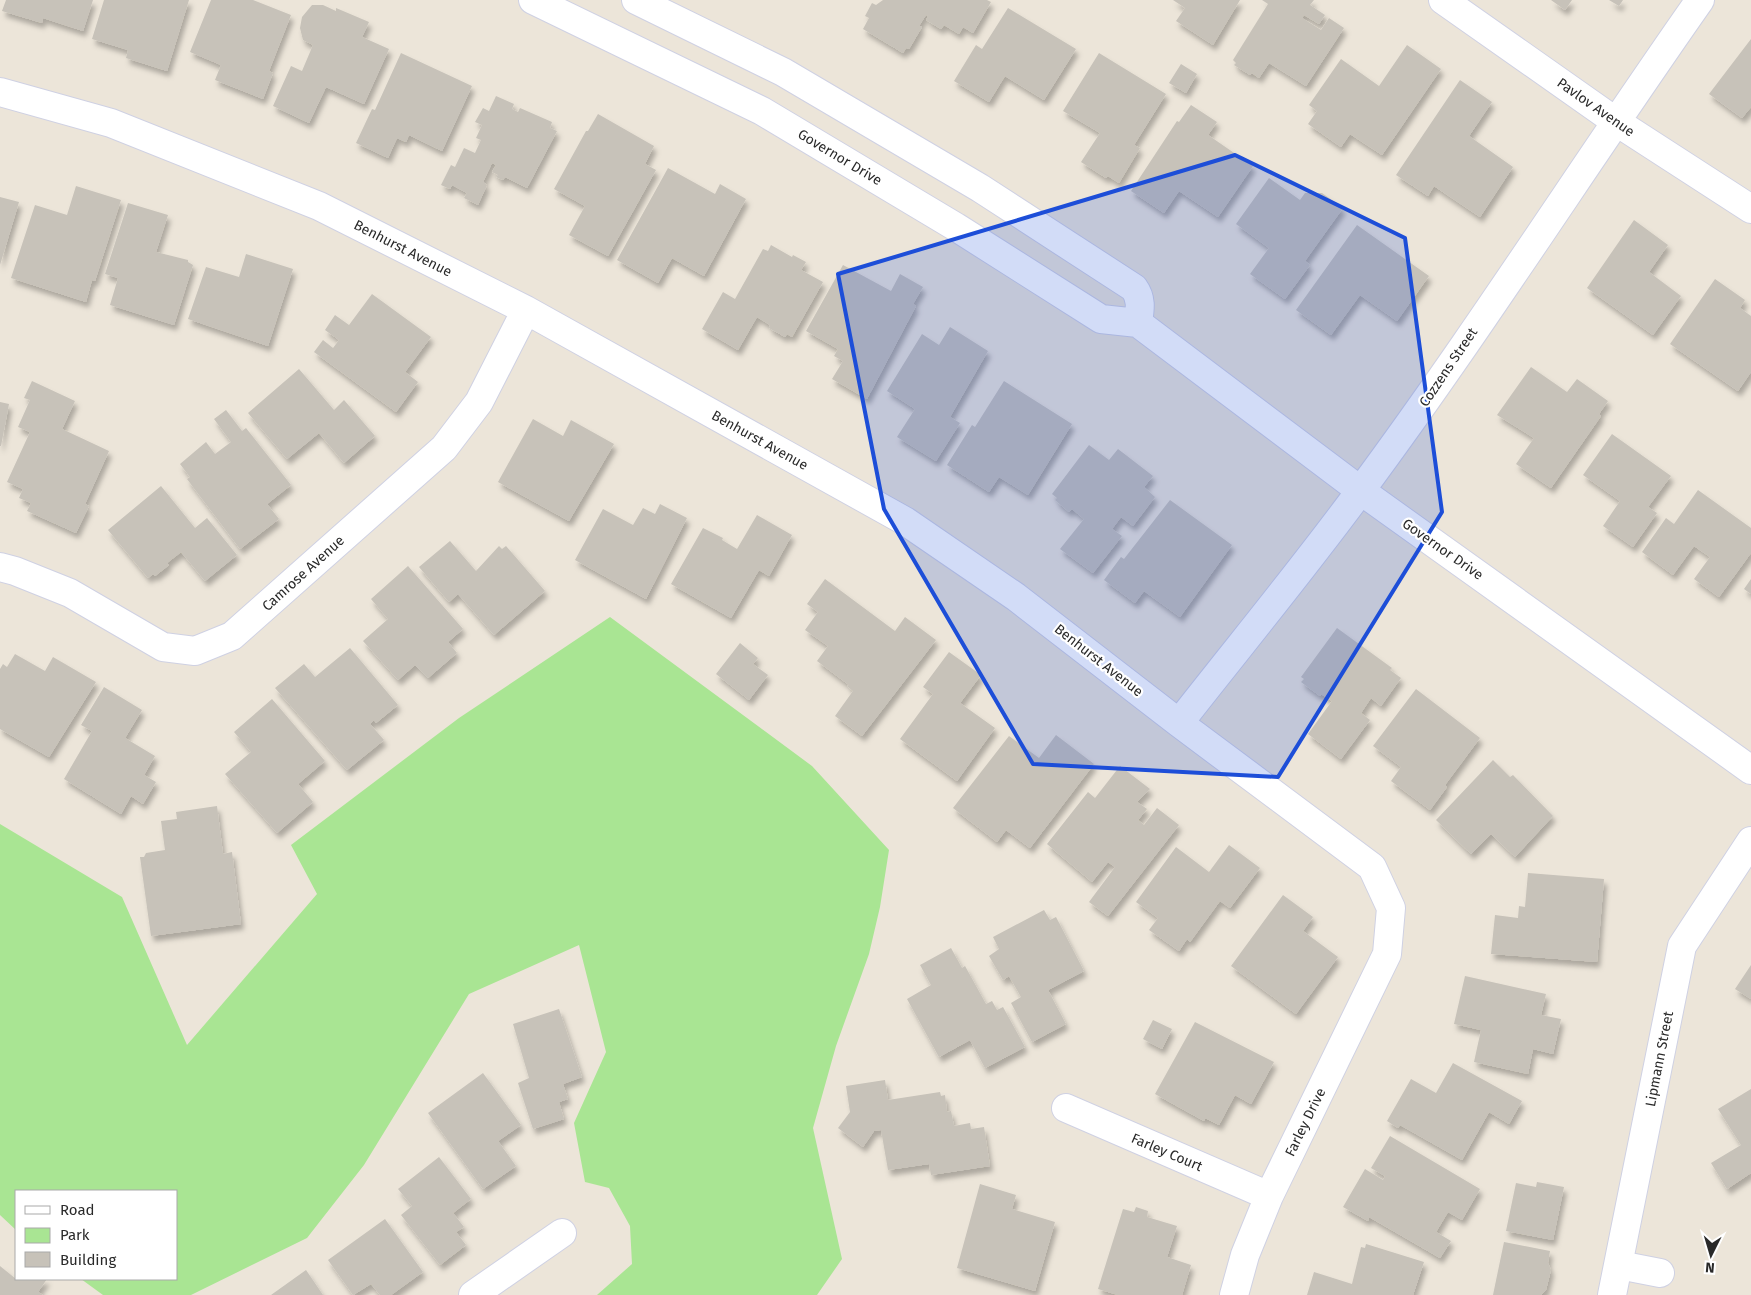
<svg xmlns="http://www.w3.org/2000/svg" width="1751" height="1295" font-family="'Fira Sans',sans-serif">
<defs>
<filter id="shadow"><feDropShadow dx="3" dy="5.5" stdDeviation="2.5" flood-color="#0004"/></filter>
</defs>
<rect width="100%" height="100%" fill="#ece5d9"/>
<path fill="#a9e593" d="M 610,617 L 812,766 L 889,850 L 880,907 L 869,954 L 836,1046 L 813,1128 L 842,1259 L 817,1295 L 597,1295 L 632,1264 L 630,1226 L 609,1188 L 585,1182 L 574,1123 L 606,1052 L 579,945 L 469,994 L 364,1165 L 307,1238 L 191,1295 L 103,1295 L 81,1279 L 176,1279 L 176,1191 L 16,1191 L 16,1230 L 0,1215 L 0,824 L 122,897 L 187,1045 L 317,894 L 291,845 L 459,718 Z"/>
<path fill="#c7c2b9" filter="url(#shadow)" d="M 6,0 L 93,0 L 83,31 L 43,18 L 42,23 L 2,11 Z
M 104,0 L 189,0 L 167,71 L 126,58 L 128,50 L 92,39 Z
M 211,0 L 253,0 L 291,15 L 269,71 L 273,73 L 263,99 L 215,80 L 221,65 L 190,52 Z
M 883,0 L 987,0 L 991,2 L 973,33 L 963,27 L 959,34 L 944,25 L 941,29 L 926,20 L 928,16 L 926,15 L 919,26 L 922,27 L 909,49 L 906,48 L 903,53 L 863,29 L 869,18 L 865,16 L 872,3 L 876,5 Z
M 1173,0 L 1240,0 L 1213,45 L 1176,21 L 1185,8 Z
M 1262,0 L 1314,0 L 1310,5 L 1325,15 L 1319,24 L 1304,15 L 1302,18 L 1321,30 L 1329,18 L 1344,28 L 1306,86 L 1269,63 L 1259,78 L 1252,73 L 1250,75 L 1234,65 L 1236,63 L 1233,60 L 1268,4 Z
M 1551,0 L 1572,0 L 1565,10 Z
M 1609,0 L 1623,0 L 1619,6 Z
M 312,5 L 323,5 L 336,11 L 336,8 L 369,22 L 362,37 L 389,49 L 364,104 L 326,87 L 309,123 L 273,106 L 291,66 L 302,71 L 313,45 L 303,40 L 300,28 L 302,17 Z
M 1008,8 L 1076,49 L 1044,100 L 1005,76 L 989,102 L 954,81 L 976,45 L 982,49 Z
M 1751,39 L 1751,107 L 1742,118 L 1709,94 Z
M 1407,45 L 1441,69 L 1382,155 L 1350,134 L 1341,147 L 1308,124 L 1317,111 L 1309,105 L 1341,59 L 1379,86 Z
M 401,53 L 472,86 L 442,151 L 409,135 L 406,142 L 397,138 L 388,158 L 356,143 L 372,109 L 375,110 Z
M 1099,53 L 1166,94 L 1134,145 L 1140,148 L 1119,183 L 1108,176 L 1106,178 L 1081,162 L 1100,133 L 1063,111 Z
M 1181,64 L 1197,74 L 1186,93 L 1169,83 Z
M 1460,80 L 1492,102 L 1469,136 L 1513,167 L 1480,217 L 1434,186 L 1428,196 L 1396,175 Z
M 496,96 L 514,104 L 512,109 L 518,112 L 520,108 L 552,122 L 550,128 L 557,131 L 527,188 L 505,177 L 503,180 L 496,177 L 498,175 L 492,172 L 496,165 L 492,163 L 483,182 L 487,185 L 478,205 L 464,198 L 467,193 L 452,185 L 450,189 L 441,185 L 451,165 L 455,167 L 464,148 L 475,153 L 481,140 L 476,138 L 482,125 L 475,122 L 483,108 L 489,111 Z
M 1191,105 L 1217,122 L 1208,135 L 1253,166 L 1218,217 L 1179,191 L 1164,213 L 1131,191 L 1177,121 L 1179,122 Z
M 598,114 L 654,146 L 645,164 L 656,170 L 608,256 L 569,235 L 585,206 L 554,189 L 586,131 L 588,131 Z
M 668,168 L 715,194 L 720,184 L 746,199 L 704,276 L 672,258 L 658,283 L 617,260 Z
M 1269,178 L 1300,200 L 1305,193 L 1322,193 L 1343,208 L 1305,261 L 1310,265 L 1285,299 L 1250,274 L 1269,248 L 1236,224 Z
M 76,186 L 121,200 L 95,281 L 92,280 L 86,302 L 11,278 L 35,205 L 67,215 Z
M 0,197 L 19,202 L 0,265 Z
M 128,203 L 168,215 L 156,252 L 188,260 L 188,262 L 193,265 L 174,325 L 110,305 L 118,278 L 105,274 Z
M 1634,220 L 1668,245 L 1649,272 L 1681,296 L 1653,335 L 1587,288 Z
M 1357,225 L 1429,276 L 1397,321 L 1360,295 L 1331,335 L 1296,310 Z
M 771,245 L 792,257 L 793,255 L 806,262 L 801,270 L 823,282 L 792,337 L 787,334 L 785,337 L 769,328 L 770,325 L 757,317 L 738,350 L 702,329 L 723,292 L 735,299 L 763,249 L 768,251 Z
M 246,254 L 293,269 L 268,346 L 188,319 L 206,267 L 239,277 Z
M 843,265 L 891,291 L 900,274 L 923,287 L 913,304 L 916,306 L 867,399 L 832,379 L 843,361 L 834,356 L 838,349 L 806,331 Z
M 1715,279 L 1745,300 L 1740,308 L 1751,316 L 1751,372 L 1738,391 L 1670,344 Z
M 372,294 L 431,337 L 405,372 L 418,382 L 396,412 L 314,352 L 323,340 L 333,348 L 339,340 L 325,330 L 335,315 L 349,325 Z
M 950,327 L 988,351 L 950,417 L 960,423 L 936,461 L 897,437 L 915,409 L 887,391 L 922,334 L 939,345 Z
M 1531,367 L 1567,392 L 1577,379 L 1608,401 L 1599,414 L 1601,416 L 1551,488 L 1516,464 L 1534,438 L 1497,415 Z
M 299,369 L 334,410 L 344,400 L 375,436 L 344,463 L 319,433 L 287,459 L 248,413 Z
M 32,381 L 75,401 L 62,429 L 109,451 L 85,504 L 89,506 L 76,533 L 27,511 L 31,503 L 19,498 L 23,489 L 7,482 L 30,432 L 18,427 L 30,400 L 24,398 Z
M 1004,381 L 1072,424 L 1028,495 L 999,477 L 989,492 L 947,465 L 972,425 L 975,427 Z
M 0,402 L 9,404 L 1,446 L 0,446 Z
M 226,410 L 242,431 L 246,428 L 291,485 L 267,504 L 279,519 L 240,549 L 187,479 L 190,477 L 180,464 L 206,442 L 215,454 L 231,442 L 214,419 Z
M 533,419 L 563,436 L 571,420 L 614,444 L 569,521 L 498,482 Z
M 1612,434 L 1671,476 L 1648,507 L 1657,513 L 1633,547 L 1603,526 L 1620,501 L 1583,475 Z
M 1089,445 L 1109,460 L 1118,449 L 1153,476 L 1144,487 L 1155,497 L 1133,526 L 1121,517 L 1112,529 L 1122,536 L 1093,573 L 1060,549 L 1084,519 L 1072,509 L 1069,512 L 1055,500 L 1057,498 L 1052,494 Z
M 161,486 L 195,528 L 207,518 L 237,555 L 205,581 L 181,552 L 167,563 L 169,565 L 155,576 L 153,574 L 148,578 L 108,530 Z
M 1698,490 L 1751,528 L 1751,553 L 1719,597 L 1694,579 L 1710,557 L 1694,546 L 1673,575 L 1642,552 L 1666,518 L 1674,524 Z
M 1170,500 L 1232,545 L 1180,617 L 1144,591 L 1135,603 L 1104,580 L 1121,557 L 1124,559 Z
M 660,504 L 687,518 L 646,599 L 575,560 L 603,509 L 633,525 L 643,508 L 655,514 Z
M 757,515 L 792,535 L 769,576 L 759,570 L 731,618 L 671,584 L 703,528 L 723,538 L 722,540 L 737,549 Z
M 450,541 L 476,571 L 499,546 L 502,549 L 506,546 L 545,591 L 494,635 L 458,594 L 449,602 L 419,567 Z
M 408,566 L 463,629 L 448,642 L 457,653 L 428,678 L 415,665 L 398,680 L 363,641 L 388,619 L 371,599 Z
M 825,579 L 895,631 L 905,617 L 936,640 L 862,736 L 835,716 L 853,691 L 847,686 L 849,685 L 817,661 L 828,646 L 805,630 L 818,612 L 807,604 Z
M 1751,579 L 1751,594 L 1744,589 Z
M 1337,628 L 1392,668 L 1390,670 L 1401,678 L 1381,706 L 1371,698 L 1361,713 L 1370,720 L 1341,759 L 1308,734 L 1332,701 L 1321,694 L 1320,696 L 1301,682 L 1304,679 L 1301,677 Z
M 740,643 L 758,658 L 753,664 L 768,675 L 749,700 L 716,674 Z
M 350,648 L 398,705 L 376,723 L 374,720 L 370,724 L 384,740 L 347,770 L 275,688 L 304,664 L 315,677 Z
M 949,652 L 981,675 L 960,703 L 995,728 L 957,781 L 900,739 L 933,694 L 923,687 Z
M 15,654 L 45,671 L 53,657 L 96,682 L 49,757 L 0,729 L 0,669 L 3,664 L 7,667 Z
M 104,687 L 142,710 L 125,738 L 155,756 L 144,775 L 156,782 L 143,804 L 131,796 L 121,814 L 64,779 L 92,731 L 81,725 Z
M 1416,689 L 1480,738 L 1445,785 L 1447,787 L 1430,810 L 1391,781 L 1401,767 L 1373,746 Z
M 272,699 L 325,761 L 298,784 L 313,802 L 277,833 L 225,774 L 251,752 L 234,732 Z
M 1056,735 L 1094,764 L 1030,848 L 1006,830 L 997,842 L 953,808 L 1009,736 L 1039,758 Z
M 1493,760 L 1510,777 L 1513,775 L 1553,816 L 1515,857 L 1491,834 L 1471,854 L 1436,820 Z
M 1120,766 L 1150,789 L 1137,802 L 1147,809 L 1138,820 L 1144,825 L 1157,808 L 1179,825 L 1108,916 L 1089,902 L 1115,867 L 1108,862 L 1092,882 L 1047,844 L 1088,792 L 1095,798 Z
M 217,806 L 223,854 L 232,852 L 241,924 L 151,936 L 140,857 L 144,857 L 146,853 L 165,850 L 161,821 L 177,819 L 176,812 Z
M 1229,845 L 1260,868 L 1230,908 L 1220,901 L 1190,942 L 1187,939 L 1179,951 L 1149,930 L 1158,918 L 1136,902 L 1176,847 L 1209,872 Z
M 1528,873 L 1604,879 L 1597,962 L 1491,954 L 1495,915 L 1518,918 L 1519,906 L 1525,907 Z
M 1283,895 L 1313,917 L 1303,931 L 1338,957 L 1296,1014 L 1231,966 Z
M 1044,910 L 1050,920 L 1056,917 L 1084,971 L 1048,990 L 1066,1024 L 1032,1042 L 1011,1003 L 1021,997 L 1009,976 L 1003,980 L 989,956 L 999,949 L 993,937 Z
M 951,948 L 962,968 L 965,966 L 986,1004 L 992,1001 L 997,1010 L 1003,1007 L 1025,1047 L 985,1068 L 970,1040 L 939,1057 L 907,999 L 931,985 L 920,965 Z
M 1751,965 L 1751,999 L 1735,989 Z
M 1465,976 L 1546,994 L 1541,1015 L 1561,1019 L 1553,1054 L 1533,1049 L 1528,1074 L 1474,1062 L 1481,1030 L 1454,1024 Z
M 559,1009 L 582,1077 L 563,1084 L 568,1099 L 559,1102 L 564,1119 L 533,1129 L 518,1083 L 529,1078 L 513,1024 Z
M 1153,1020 L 1172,1029 L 1162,1049 L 1143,1039 Z
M 1195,1022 L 1274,1062 L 1251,1104 L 1235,1095 L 1219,1125 L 1205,1118 L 1204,1121 L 1155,1094 Z
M 1453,1063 L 1522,1101 L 1509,1124 L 1489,1112 L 1462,1160 L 1400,1125 L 1398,1128 L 1387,1121 L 1411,1079 L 1436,1093 Z
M 483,1073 L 521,1125 L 498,1141 L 516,1166 L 483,1189 L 428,1113 Z
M 885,1080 L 888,1100 L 940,1092 L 941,1096 L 945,1095 L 947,1112 L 951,1111 L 954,1126 L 970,1123 L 971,1129 L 984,1127 L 990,1166 L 931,1175 L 929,1164 L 888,1170 L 881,1130 L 874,1131 L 863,1147 L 838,1128 L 850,1112 L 846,1086 Z
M 1751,1089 L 1751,1173 L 1727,1189 L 1711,1163 L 1741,1145 L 1718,1109 Z
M 1390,1136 L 1480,1189 L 1462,1220 L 1448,1212 L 1436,1232 L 1451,1241 L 1440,1258 L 1369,1217 L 1368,1221 L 1343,1207 L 1365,1169 L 1383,1180 L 1385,1176 L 1371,1168 Z
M 439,1157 L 471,1199 L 453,1213 L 464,1227 L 456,1232 L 466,1245 L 440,1265 L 401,1215 L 412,1206 L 398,1189 Z
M 1537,1182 L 1564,1187 L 1553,1240 L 1506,1231 L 1516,1183 L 1536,1187 Z
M 980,1184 L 1016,1195 L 1012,1209 L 1055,1222 L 1035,1291 L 957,1268 Z
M 1136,1207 L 1148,1211 L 1147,1217 L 1177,1226 L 1167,1257 L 1191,1265 L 1182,1295 L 1118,1295 L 1098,1289 L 1123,1209 L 1134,1212 Z
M 385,1219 L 423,1272 L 391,1295 L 380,1295 L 371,1284 L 353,1295 L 328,1260 Z
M 1504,1242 L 1550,1251 L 1548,1263 L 1551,1270 L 1546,1290 L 1541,1295 L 1493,1295 Z
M 1366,1244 L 1424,1262 L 1413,1295 L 1307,1295 L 1314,1272 L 1352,1284 L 1361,1247 L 1365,1248 Z
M 0,1266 L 16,1279 L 47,1279 L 38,1292 L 43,1295 L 0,1295 Z
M 306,1270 L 323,1295 L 271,1295 Z"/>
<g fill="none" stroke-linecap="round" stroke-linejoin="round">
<defs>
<path id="street" d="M 1443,0 L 1615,121 L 1751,209
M 0,92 L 111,123 L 319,206 L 526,310 L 905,521 L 1016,597 L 1179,723 L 1372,867 L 1391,908 L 1387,954 L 1269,1196 L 1245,1255 L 1234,1295
M 0,567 L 15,571 L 70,593 L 163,647 L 195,651 L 232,636 L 444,448 L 479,402 L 526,310
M 1179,723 C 1240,645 1303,569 1361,490 C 1479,331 1586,162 1700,0
M 1066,1108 L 1269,1196
M 1619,1265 L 1660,1273
M 473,1295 L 562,1233"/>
<path id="secondary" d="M 533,0 L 762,111 L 956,227 L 1101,319 L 1138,323 L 1361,491 L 1751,770
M 636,0 L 783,72 L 980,188 L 1134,288 C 1142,299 1140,309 1138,323
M 1612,1295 L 1682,946 L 1751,841"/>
</defs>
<use href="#street" stroke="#cfd1e3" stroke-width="30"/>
<use href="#secondary" stroke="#cfd1e3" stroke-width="30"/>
<use href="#street" stroke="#fff" stroke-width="28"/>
<use href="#secondary" stroke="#fff" stroke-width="28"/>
</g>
<path fill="#1d4ed8" fill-opacity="0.2" stroke="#1d4ed8" stroke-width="4" stroke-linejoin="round" d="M 1235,155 L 1405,238 L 1442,512 L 1278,777 L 1033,764 L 884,509 L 838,274 Z"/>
<g text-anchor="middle" stroke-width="4.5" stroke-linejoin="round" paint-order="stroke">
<g font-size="14" fill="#292929" stroke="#fff">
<text transform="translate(1596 107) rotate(35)" y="5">Pavlov Avenue</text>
<text transform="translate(840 157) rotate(31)" y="5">Governor Drive</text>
<text transform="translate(403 248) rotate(27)" y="5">Benhurst Avenue</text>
<text transform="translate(1448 367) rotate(-56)" y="5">Cozzens Street</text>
<text transform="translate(760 440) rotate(29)" y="5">Benhurst Avenue</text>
<text transform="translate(1443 549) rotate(35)" y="5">Governor Drive</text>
<text transform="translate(303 573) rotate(-42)" y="5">Camrose Avenue</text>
<text transform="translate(1099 660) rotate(38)" y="5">Benhurst Avenue</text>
<text transform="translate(1659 1059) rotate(-79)" y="5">Lipmann Street</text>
<text transform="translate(1305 1122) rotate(-64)" y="5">Farley Drive</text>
<text transform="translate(1167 1152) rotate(23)" y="5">Farley Court</text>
</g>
</g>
<rect x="15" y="1190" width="162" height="90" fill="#ffffff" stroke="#a9a9a9"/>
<rect x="25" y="1206" width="25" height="8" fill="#ffffff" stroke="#a9a9a9"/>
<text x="60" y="1215" font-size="15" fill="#292929">Road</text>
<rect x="25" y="1228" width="25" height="15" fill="#a9e593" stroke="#a9a9a9"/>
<text x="60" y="1240" font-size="15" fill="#292929">Park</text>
<rect x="25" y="1252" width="25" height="15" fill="#c7c2b9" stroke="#a9a9a9"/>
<text x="60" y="1265" font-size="15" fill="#292929">Building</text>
<g transform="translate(1711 1255) rotate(185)" stroke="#ffffff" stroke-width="4" paint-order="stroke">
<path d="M0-4L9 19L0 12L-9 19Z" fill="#292929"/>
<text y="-8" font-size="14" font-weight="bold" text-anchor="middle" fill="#292929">N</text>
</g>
</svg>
